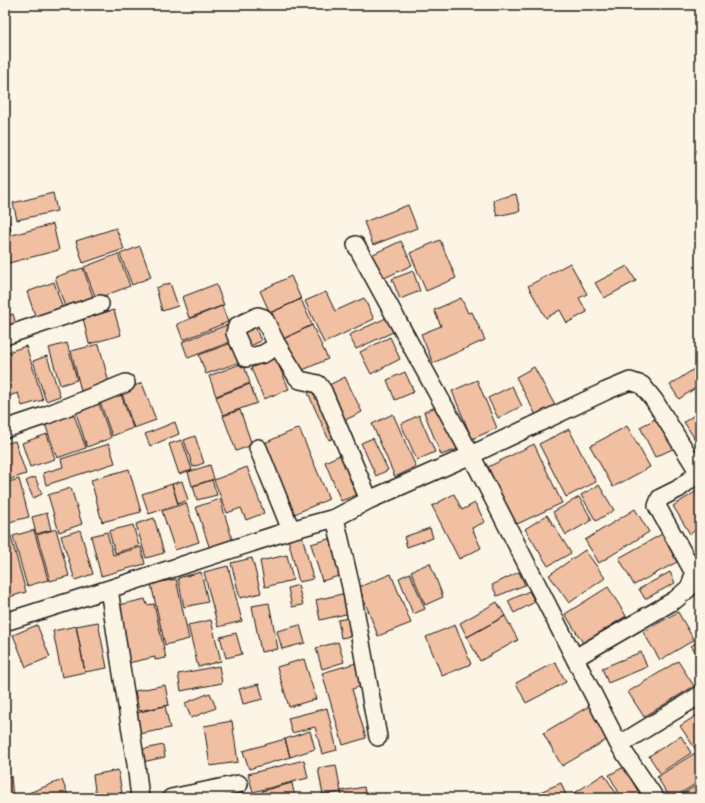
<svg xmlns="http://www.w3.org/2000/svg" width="705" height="803" font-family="Dekko,sans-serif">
<rect width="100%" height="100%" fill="#fcf5e5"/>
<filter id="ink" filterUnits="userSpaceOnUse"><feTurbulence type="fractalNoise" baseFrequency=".025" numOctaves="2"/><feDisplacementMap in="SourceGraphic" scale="8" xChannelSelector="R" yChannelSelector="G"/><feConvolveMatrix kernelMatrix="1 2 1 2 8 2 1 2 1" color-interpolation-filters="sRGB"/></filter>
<g filter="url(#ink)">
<path fill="#f1bfa1" stroke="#1c1c1c" d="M 53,193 L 57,211 L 17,220 L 13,203 Z
M 516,194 L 520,211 L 497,216 L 493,200 Z
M 408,205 L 417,228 L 373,245 L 364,222 Z
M 6,207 L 11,230 L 5,232 L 5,208 Z
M 53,224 L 59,250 L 5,264 L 5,237 Z
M 116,228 L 124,249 L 83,263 L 76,241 Z
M 440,240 L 456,278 L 426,291 L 410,253 Z
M 401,241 L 412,265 L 380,280 L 369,256 Z
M 140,246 L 151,277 L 132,285 L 120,254 Z
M 118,254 L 130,286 L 96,299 L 84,267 Z
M 570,263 L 587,294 L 579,298 L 587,312 L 567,323 L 560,310 L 546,318 L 528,286 Z
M 627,266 L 636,281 L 604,298 L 595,283 Z
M 83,268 L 94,300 L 66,310 L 55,277 Z
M 413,271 L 420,291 L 400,299 L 392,279 Z
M 291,276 L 301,299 L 270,313 L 260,291 Z
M 54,282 L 64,312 L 37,321 L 27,292 Z
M 170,283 L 178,306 L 162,311 L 156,288 Z
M 216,284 L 224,305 L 189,318 L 182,297 Z
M 326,292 L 335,311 L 364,298 L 374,319 L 324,343 L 305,301 Z
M 461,298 L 468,313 L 472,312 L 485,340 L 433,363 L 421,334 L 441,326 L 434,310 Z
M 301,299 L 312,325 L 281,340 L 270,313 Z
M 222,306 L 228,322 L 183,340 L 177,324 Z
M 114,310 L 121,335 L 89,344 L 83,318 Z
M 13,314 L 17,328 L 5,331 L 5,316 Z
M 386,318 L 393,332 L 356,349 L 349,335 Z
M 227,325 L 233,341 L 188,358 L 182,342 Z
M 312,325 L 328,359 L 296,373 L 281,340 Z
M 255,326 L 261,341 L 250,346 L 244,331 Z
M 390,337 L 400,359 L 371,374 L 360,352 Z
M 234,342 L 240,362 L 206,374 L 199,355 Z
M 67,343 L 77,380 L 60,385 L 49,348 Z
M 99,344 L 109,383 L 81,391 L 71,351 Z
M 26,346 L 43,400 L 22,406 L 18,393 L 9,396 L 5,383 L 5,367 L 9,366 L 5,353 Z
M 47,356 L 60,396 L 46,401 L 33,361 Z
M 275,357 L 289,389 L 264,399 L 251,368 Z
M 243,363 L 250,383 L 216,396 L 209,376 Z
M 534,367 L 557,409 L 538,419 L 516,377 Z
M 697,367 L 700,372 L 700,385 L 679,399 L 670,385 Z
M 405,372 L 414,392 L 395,400 L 387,380 Z
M 345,377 L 362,412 L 343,421 L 327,386 Z
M 477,380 L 497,428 L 472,439 L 452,391 Z
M 142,383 L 156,420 L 134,428 L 121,391 Z
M 250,384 L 257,403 L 223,415 L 216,397 Z
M 512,386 L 522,406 L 498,418 L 488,398 Z
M 317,388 L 339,436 L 329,440 L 308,393 Z
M 120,392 L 133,428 L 112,436 L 99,399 Z
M 98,401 L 111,438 L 87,447 L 75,410 Z
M 440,405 L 458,449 L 441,455 L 424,412 Z
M 72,410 L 86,448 L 57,458 L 44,421 Z
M 240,410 L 252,445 L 236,451 L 223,416 Z
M 700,411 L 700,443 L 698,444 L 684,422 Z
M 393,414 L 416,467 L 395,477 L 372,424 Z
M 419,415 L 435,452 L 417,460 L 401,424 Z
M 659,417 L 675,448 L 655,457 L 640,427 Z
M 175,422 L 179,434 L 150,446 L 145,434 Z
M 627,426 L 650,467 L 613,487 L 590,446 Z
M 299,428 L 329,499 L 292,515 L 262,444 Z
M 569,429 L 596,482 L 566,497 L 539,444 Z
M 47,434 L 55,459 L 30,467 L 22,443 Z
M 195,436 L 204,463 L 193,467 L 184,440 Z
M 373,438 L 388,470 L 376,476 L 361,443 Z
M 182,440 L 192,470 L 179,474 L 169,444 Z
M 15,441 L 26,474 L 5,481 L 5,444 Z
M 109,444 L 115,463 L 46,485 L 43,473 L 63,467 L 61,459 Z
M 534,444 L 562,503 L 515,525 L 488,467 Z
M 344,453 L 361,493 L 341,501 L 325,462 Z
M 210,465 L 214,479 L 192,486 L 188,472 Z
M 247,467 L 264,513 L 246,520 L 241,508 L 227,513 L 214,480 Z
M 129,469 L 141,512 L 102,522 L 91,480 Z
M 35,477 L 42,494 L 33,498 L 26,481 Z
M 19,479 L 29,517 L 9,522 L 5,509 L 5,483 Z
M 212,480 L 217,495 L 197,500 L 193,486 Z
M 182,481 L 188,500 L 178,504 L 172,484 Z
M 172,484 L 178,504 L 149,514 L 142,494 Z
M 599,485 L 614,510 L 596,521 L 581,495 Z
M 71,488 L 82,524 L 59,532 L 48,495 Z
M 700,489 L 700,527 L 690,534 L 673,506 Z
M 454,494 L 462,510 L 475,503 L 485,522 L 472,528 L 481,548 L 459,559 L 432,506 Z
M 579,497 L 592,520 L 566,535 L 553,512 Z
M 220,499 L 234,545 L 211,552 L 196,507 Z
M 186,503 L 199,542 L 175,550 L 162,511 Z
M 635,509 L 649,532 L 599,563 L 585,540 Z
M 47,513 L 51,530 L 36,534 L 32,517 Z
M 547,515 L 571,553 L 548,566 L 525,529 Z
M 154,518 L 164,553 L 146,558 L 136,524 Z
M 133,525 L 139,546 L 115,553 L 109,531 Z
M 8,526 L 26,592 L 6,598 L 5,527 Z
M 430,528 L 433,538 L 407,547 L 404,537 Z
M 56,529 L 69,576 L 50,581 L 37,535 Z
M 34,530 L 48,580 L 27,586 L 13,536 Z
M 80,530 L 93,574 L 75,580 L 61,536 Z
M 107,532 L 113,555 L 141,547 L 145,564 L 101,576 L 91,536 Z
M 662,534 L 677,562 L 634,585 L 619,558 Z
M 302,535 L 313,579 L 299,582 L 288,539 Z
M 332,538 L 342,575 L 322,581 L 311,544 Z
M 585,550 L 605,578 L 569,603 L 549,575 Z
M 287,555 L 293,580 L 265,587 L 260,561 Z
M 252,558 L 261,593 L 240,598 L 231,563 Z
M 430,563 L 443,597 L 425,605 L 411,571 Z
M 228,566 L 242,621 L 218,627 L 204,572 Z
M 201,572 L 208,602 L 184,607 L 178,578 Z
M 519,572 L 525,585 L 497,596 L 492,585 Z
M 670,572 L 675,583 L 645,599 L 639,589 Z
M 410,573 L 425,609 L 413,614 L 399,578 Z
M 391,574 L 411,623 L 378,636 L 359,587 Z
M 176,579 L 189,639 L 165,645 L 151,584 Z
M 298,585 L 303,605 L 292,607 L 288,588 Z
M 608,587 L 626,616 L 583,643 L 565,614 Z
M 529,591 L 535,602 L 514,613 L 508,601 Z
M 346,593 L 350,613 L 320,620 L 316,600 Z
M 145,599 L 147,605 L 154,604 L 166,658 L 155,660 L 155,657 L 128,663 L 115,606 Z
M 497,602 L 505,616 L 467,637 L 460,623 Z
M 269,603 L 278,649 L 261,652 L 252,606 Z
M 678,612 L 694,640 L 660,660 L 643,632 Z
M 505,616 L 518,640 L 480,661 L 467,637 Z
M 354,617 L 357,635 L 341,638 L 338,620 Z
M 211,620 L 221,661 L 198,667 L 188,625 Z
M 98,622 L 107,668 L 85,672 L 76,626 Z
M 37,625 L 50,657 L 26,667 L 13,635 Z
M 300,625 L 305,643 L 282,649 L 277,631 Z
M 455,625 L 471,664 L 442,676 L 426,637 Z
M 76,626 L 85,672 L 62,677 L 53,631 Z
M 236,633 L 242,654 L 226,658 L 220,637 Z
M 700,640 L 700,660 L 691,646 Z
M 338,642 L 344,662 L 322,669 L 316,648 Z
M 641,652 L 647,667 L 608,683 L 602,668 Z
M 304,659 L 316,699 L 289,707 L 277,667 Z
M 678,661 L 694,686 L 644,717 L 628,692 Z
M 555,662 L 566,682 L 526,703 L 516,683 Z
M 356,663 L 362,686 L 352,689 L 366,738 L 343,745 L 322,673 Z
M 219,666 L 222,683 L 181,691 L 178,674 Z
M 259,684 L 263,699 L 243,704 L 239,689 Z
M 165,685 L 169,705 L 139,711 L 135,691 Z
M 210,693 L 216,708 L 191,718 L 185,703 Z
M 591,705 L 610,738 L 562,766 L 543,733 Z
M 165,706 L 170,728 L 140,734 L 136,713 Z
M 327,708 L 337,750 L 322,754 L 315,727 L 292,733 L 288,718 Z
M 700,713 L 700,756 L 680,726 Z
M 232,721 L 238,762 L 210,766 L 204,726 Z
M 310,731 L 315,749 L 290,757 L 285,739 Z
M 681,736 L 691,753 L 660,773 L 649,756 Z
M 285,739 L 290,757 L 249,769 L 243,751 Z
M 163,745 L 165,757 L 138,763 L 135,751 Z
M 695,753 L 700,760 L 700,781 L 673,798 L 670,798 L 657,777 Z
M 304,760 L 308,778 L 253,792 L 248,774 Z
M 336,765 L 341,792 L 323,795 L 318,768 Z
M 624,767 L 642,798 L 622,798 L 609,775 Z
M 118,770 L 122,793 L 96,798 L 93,775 Z
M 604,774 L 619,798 L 576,798 L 573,794 Z
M 11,776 L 13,798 L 5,798 L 5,777 Z
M 62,780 L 69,798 L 22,798 L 21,796 Z
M 292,783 L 295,798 L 264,798 L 262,791 Z
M 561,783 L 567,798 L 543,798 L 540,792 Z
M 700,783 L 700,798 L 683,798 L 681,795 Z
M 364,787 L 366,798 L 342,798 L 341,791 Z
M 235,792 L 236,798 L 211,798 Z"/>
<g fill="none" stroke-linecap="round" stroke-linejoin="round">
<defs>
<path id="minor" d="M 356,245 L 471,455 L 619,745 L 655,798
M 5,336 L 100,304
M 277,346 L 263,354 L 246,358 L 235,333 L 237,326 L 258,316 L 264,318 L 276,343 L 297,377 L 300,380 L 318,384 L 323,391 L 369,500
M 5,429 L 47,415 L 126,383
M 258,448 L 291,530
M 335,518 L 351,587 L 378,737
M 109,589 L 136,764 L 140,798
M 5,622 L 109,589 L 291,530 L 335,518 L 369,500 L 471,455 L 606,391 L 630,381 L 642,385 L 654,400 L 696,468 L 695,476 L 678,489 L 660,498 L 657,506 L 694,573 L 690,587 L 675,600 L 575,658
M 619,745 L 700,695
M 171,798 L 239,784"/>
</defs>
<use href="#minor" stroke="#1c1c1c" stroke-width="20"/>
<use href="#minor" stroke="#fcf5e5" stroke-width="17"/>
</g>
</g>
<rect width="705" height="803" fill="none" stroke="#fcf5e5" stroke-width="20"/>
<rect x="10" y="10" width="685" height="783" fill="none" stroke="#1c1c1c" stroke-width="1.5" filter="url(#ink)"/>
</svg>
